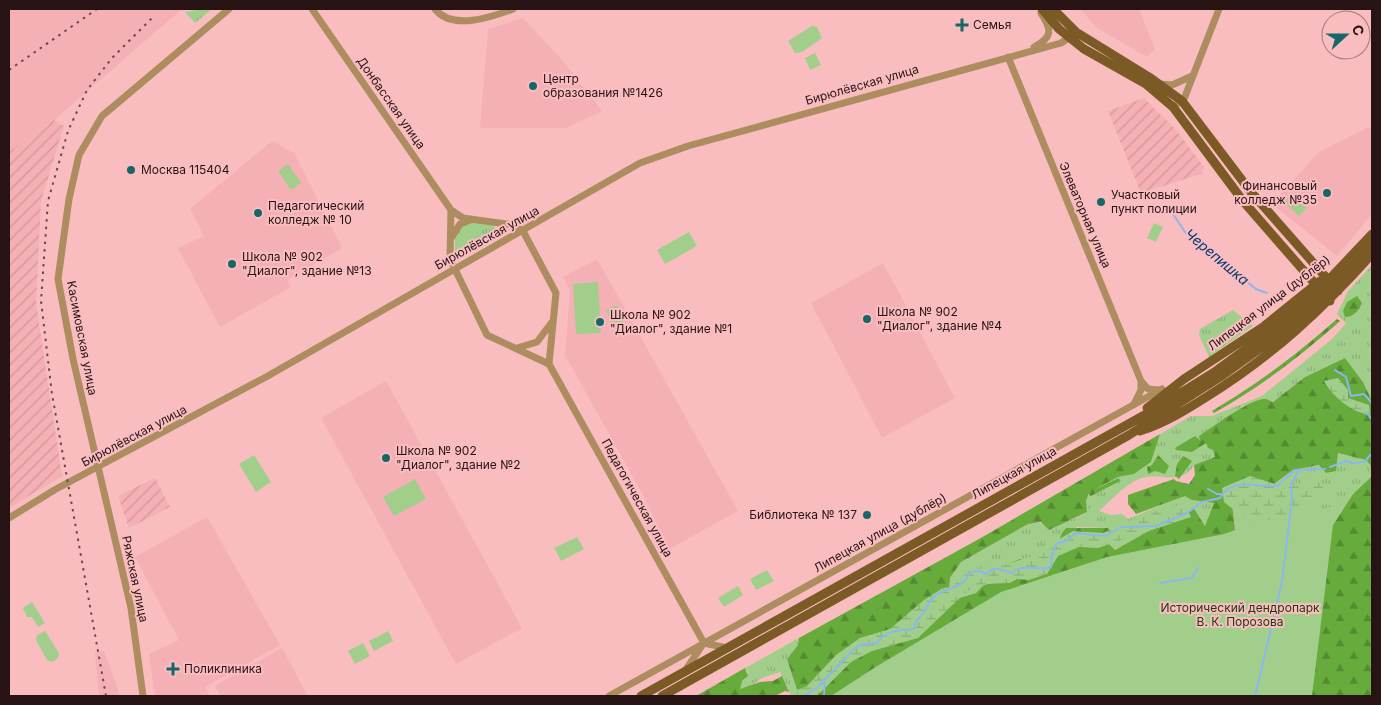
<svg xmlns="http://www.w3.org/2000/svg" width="1381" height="705" font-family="Inter,sans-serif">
<defs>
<pattern id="industrial-furrows" width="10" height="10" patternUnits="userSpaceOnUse" patternTransform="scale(1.25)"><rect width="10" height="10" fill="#f4b0b4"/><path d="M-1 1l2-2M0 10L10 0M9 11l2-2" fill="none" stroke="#d1969a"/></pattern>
<pattern id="grass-tufts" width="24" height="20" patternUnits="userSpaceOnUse" patternTransform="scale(1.25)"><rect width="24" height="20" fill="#a2ce8c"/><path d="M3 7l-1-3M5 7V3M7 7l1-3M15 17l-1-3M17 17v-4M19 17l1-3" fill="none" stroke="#8cb078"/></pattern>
<pattern id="forest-firs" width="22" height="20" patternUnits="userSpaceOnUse" patternTransform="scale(1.25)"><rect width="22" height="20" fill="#67ab3c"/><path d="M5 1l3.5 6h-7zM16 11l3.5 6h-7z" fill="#558a31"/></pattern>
<pattern id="wetland-marsh" width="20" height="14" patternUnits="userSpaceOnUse" patternTransform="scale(1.25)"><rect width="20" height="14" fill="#a2ce8c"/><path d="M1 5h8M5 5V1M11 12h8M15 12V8" fill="none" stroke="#8cb078"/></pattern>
</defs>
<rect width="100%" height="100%" fill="#f9bdc0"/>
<path fill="#f4b0b4" d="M 9,9 L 182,9 L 54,120 L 9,152 Z
M 1080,9 L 1139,9 L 1155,49 L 1147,57 L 1097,28 Z
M 523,18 L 562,60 L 602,111 L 566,128 L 480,128 L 488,29 Z
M 1369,127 L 1372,130 L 1372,214 L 1337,256 L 1272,204 L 1319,152 Z
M 272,141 L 294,153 L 342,248 L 287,280 L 291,287 L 220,327 L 178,248 L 204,236 L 190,209 Z
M 597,259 L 738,511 L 669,549 L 641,491 L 565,355 L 570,290 L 563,277 Z
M 883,263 L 955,398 L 882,438 L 811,303 Z
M 386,381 L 522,628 L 456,664 L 321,418 Z
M 207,517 L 280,645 L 205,687 L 210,696 L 155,696 L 149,654 L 179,640 L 135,557 Z
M 282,648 L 308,696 L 220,696 L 215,686 Z
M 104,651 L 120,696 L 99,696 L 95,652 Z"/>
<path fill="url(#industrial-furrows)" d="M 1144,98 L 1177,131 L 1204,167 L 1201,174 L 1141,193 L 1108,111 Z
M 54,120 L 64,126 L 41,201 L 36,303 L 62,476 L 9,508 L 9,152 Z
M 155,478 L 170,507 L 129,528 L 118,496 Z"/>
<path fill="url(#grass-tufts)" d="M 203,9 L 212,9 L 195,23 L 185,12 Z
M 467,222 L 494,225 L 497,232 L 455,254 L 455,234 Z
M 1372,265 L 1372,401 L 1363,382 L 1345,358 L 1305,377 L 1273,402 L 1243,406 L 1237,413 L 1201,435 L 1213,450 L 1215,457 L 1194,465 C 1182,487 1157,471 1139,479 C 1124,485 1111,501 1099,511 L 1111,515 L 1122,514 L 1128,519 L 1185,495 L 1192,500 L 1215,503 L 1205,526 L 1193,507 L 1187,513 L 1159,525 L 1115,550 L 1109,544 L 1108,528 L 1077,527 L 1052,558 L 999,567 L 976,593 L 956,599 L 949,590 L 950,578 L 961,562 L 1028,524 C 1055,520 1061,528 1087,512 L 1086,501 L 1089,493 L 1118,477 L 1134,474 L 1151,462 L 1160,434 L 1191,416 L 1212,416 L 1262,396 L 1332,339 L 1346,323 L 1337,314 L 1348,291 Z
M 1233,310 L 1253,326 L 1209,357 L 1199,335 L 1200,329 Z
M 1338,453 L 1366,460 L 1372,467 L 1372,476 L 1353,494 L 1334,525 L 1236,536 L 1232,502 L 1274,484 L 1293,470 L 1320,465 L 1326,473 Z
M 799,638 L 798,645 L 787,659 L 799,696 L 791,696 L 780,672 L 762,678 L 749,687 L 739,689 L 740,683 L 746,678 L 748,672 L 745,668 Z"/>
<path fill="url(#forest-firs)" d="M 1357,296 L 1362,303 C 1359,310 1354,317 1345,317 L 1343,311 L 1347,302 Z
M 1337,319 L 1340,321 C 1298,358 1263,385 1214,413 L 1212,411 C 1260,382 1295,356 1337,319 Z
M 1345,358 L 1363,382 L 1372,401 L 1372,467 L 1366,460 L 1338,453 L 1336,471 L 1326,473 L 1319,465 L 1293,470 L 1274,484 L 1232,502 L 1236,539 L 1333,525 L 1353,494 L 1372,476 L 1372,696 L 799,696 L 787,659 L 798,645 L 799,638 L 979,539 L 1160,434 L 1151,462 L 1134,474 L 1118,477 L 1094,490 L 1119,478 L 1120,481 L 1093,495 L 1090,496 L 1089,493 L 1086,501 L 1087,512 L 1049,530 L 1041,522 L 1028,524 L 961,562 L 950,578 L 949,591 L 956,599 L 976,593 L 999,568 L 1020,559 L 1038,563 L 1052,558 L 1062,533 L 1066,528 L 1108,528 L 1114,534 L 1109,544 L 1115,550 L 1159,525 L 1187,513 L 1193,507 L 1205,526 L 1214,503 L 1192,500 L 1185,496 L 1136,514 L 1128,504 L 1128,495 L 1174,479 L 1176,481 L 1189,484 L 1195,475 L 1194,465 L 1215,457 L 1213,450 L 1208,448 L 1206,443 L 1192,452 L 1176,450 L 1175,448 L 1195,436 L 1200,440 L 1199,436 C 1213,427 1251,398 1265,399 C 1268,399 1270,401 1273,402 L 1305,377 Z
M 1158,455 L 1169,466 L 1165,474 L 1155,471 L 1148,474 L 1147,467 L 1152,465 Z
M 1183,456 L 1192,461 L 1179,479 L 1175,476 L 1177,464 Z
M 745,668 L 748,676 L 742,681 L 740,689 L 760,682 L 773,681 L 782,676 L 789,692 L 785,691 L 775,696 L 696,696 Z"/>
<path fill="url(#wetland-marsh)" d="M 1338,378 L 1348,390 L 1348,398 L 1369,405 L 1370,415 C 1351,412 1333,397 1324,381 Z
M 1250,476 L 1275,484 C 1284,479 1293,480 1302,485 L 1315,476 L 1324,486 L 1312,502 L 1298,512 L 1292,535 L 1279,537 L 1264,519 L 1249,522 L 1224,502 L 1222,488 Z
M 1185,503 L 1191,517 L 1098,548 L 1079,547 L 1058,556 L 1047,574 L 1029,580 L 1017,579 L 1010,583 L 988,584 L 967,591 L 918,638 L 872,651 L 851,662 L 817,696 L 799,696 L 797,690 L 807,686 L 836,655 L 860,638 L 890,629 L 924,600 L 943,588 L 952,587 L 970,570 L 1001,566 L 1048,551 L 1056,541 L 1073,531 L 1103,533 L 1143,515 Z"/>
<path fill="#a2ce8c" d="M 812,26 L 817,27 L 822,38 L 802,52 L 795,53 L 788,41 Z
M 815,53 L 821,65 L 810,70 L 805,58 Z
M 288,164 L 301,183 L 291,190 L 278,171 Z
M 1292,194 L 1307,208 L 1299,216 L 1284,202 Z
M 1154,223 L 1163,227 L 1156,242 L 1147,238 Z
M 689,232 L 697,246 L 665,264 L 657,250 Z
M 598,282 L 601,333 L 576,334 L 573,284 Z
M 617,305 L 626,326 L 615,331 L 606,310 Z
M 254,455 L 271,482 L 256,492 L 239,464 Z
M 415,479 L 426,499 L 394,516 L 383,497 Z
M 1346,504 L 1333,525 L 1312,696 L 831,696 L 874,668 L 1001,592 L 1107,557 L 1224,534 L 1258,522 Z
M 577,537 L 584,549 L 561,561 L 554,548 Z
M 767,570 L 774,581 L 756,590 L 750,579 Z
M 738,586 L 743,595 L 724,607 L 718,598 Z
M 32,602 L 45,623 L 38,627 L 32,617 L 27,617 L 23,608 Z
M 45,631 L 59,653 L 58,658 L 52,662 L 47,660 L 36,640 L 37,635 Z
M 388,631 L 393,641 L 374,651 L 369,641 Z
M 363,643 L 370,656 L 355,664 L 348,651 Z"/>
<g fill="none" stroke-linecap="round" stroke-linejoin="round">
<path stroke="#8ab7f0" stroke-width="2" d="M 1173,214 L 1185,232 L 1256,289 L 1267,293
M 1335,370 L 1346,377 L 1351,396 L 1364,394 L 1372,403
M 1366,412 L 1372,420
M 1330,467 L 1346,461 L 1353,463 L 1365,462 L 1370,455 L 1372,456
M 1208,489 L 1217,494 L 1221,494
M 1160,583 L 1192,578 L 1198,568
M 804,696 L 818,687 L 853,650 L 860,645 L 877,643 C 886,630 899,630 914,629 C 914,621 920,618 924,612 C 927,608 929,602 932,599 C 942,586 963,591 970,572 L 980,571 L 986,574 C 993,566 1003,569 1011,573 C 1014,571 1019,568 1023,568 C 1034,566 1039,571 1051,567 L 1052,555 L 1057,543 L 1067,541 L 1075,533 L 1105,536 L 1121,527 L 1156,526 L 1187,513 L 1202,502 L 1220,498 C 1232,476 1259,488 1277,486 L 1295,470 L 1325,469
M 824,696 L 825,679
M 1255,696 L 1282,582 L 1292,499 L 1291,484 L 1298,472"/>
<path stroke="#ad8d60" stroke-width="7" d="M 312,9 L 451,210 L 463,218 L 513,225 L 523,231 L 556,293 L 549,364 L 704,643
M 435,9 C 452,31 492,17 513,9
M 1034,47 C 1053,37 1052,30 1041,13
M 1008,57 L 1141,381 L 1148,389 L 1159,390
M 1160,84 L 1172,85 L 1192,76
M 1173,107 L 1184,99 L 1219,9
M 451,210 L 450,259 L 487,335 L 549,364
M 452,237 L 460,224 L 470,220
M 517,348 L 537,342 L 552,322
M 1134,404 L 1141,390 L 1141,381
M 9,518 L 56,489 L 266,377 L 640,163 L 688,146 L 1061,43 L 1073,35
M 704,643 L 727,648
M 687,668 L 703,644
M 143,696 L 131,608 L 73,359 L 58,279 L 69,199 L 79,155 L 102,116 L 229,9
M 609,696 L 1162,389"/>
<path stroke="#7c5a26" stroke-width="9" d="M 1042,9 L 1059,29 L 1084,49 L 1146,84 L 1173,107 L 1243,201 L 1330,301
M 1053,9 L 1076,32 L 1149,77 L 1182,101 L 1251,192 L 1338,291
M 1147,408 L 1184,379 L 1263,327 L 1320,281
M 1140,431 C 1165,423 1186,410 1208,396 C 1272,356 1322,310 1372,254
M 641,696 L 1150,412 L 1216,371 L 1279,325
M 662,696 L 1129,435 L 1220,377 L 1284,331"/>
<path stroke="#6a494a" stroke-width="2" stroke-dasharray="2.5 5" stroke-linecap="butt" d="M 9,70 L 97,9
M 106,696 L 52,394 L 41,301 L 48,201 L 68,131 L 87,90 L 112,58 L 153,17"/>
<path stroke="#7c5a26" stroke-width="9" d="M 1279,325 L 1321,288 L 1372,234
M 1284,331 L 1327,293 L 1372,245"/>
</g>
<g fill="#186667" stroke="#f9bdc0" stroke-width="2">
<path d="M959.5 17.5h5v5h5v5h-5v5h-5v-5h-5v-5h5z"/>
<circle cx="533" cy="86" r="5"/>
<circle cx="131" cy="170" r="5"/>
<circle cx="1327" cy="193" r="5"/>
<circle cx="1101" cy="202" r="5"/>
<circle cx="258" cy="213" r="5"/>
<circle cx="232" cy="264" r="5"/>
<circle cx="867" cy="319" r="5"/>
<circle cx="600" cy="322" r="5"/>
<circle cx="386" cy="458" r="5"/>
<circle cx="867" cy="515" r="5"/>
<path d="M170.5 661.5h5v5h5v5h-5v5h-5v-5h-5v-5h5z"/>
</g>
<g text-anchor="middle" stroke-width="4" stroke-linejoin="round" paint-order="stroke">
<g font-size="12" fill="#281314" stroke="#f9bdc0" text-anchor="start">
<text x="973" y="29">Семья</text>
<text x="543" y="83">Центр<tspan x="543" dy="14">образования №1426</tspan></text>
<text x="141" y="174">Москва 115404</text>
<text x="1317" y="190" text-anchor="end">Финансовый<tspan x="1317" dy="14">колледж №35</tspan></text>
<text x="1111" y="199">Участковый<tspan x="1111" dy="14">пункт полиции</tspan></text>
<text x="268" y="210">Педагогический<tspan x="268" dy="14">колледж № 10</tspan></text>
<text x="242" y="261">Школа № 902<tspan x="242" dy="14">"Диалог", здание №13</tspan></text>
<text x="877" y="316">Школа № 902<tspan x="877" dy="14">"Диалог", здание №4</tspan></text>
<text x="610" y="319">Школа № 902<tspan x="610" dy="14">"Диалог", здание №1</tspan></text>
<text x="396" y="455">Школа № 902<tspan x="396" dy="14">"Диалог", здание №2</tspan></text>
<text x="857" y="519" text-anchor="end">Библиотека № 137</text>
<text x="184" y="673">Поликлиника</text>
</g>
<g font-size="12" fill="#281314" stroke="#f9bdc0">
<text transform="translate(862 85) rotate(-16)" y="4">Бирюлёвская улица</text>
<text transform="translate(391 103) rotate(55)" y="4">Донбасская улица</text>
<text transform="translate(1085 215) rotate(67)" y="4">Элеваторная улица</text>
<text transform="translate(487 238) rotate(-29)" y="4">Бирюлёвская улица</text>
<text transform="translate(1269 303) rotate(-37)" y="4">Липецкая улица (дублёр)</text>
<text transform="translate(82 338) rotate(79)" y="4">Касимовская улица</text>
<text transform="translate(134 436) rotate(-28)" y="4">Бирюлёвская улица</text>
<text transform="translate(1014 473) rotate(-29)" y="4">Липецкая улица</text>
<text transform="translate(637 498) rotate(61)" y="4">Педагогическая улица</text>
<text transform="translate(880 533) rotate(-29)" y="4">Липецкая улица (дублёр)</text>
<text transform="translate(135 579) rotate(78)" y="4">Ряжская улица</text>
</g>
<g font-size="12" fill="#203b0f" stroke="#f9bdc0">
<text x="1240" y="612">Исторический дендропарк<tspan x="1240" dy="14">В. К. Порозова</tspan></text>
</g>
<g font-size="14" font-style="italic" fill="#023974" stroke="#f9bdc0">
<text transform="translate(1217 257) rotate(40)" y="5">Черепишка</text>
</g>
</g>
<rect width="1381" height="705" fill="none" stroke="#281314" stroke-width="20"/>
<g transform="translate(1346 35) rotate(69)"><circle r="24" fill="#f9bdc0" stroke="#a5797b"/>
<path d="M0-4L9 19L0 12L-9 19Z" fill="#186667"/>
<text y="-8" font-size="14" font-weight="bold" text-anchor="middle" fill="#281314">С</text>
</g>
</svg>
